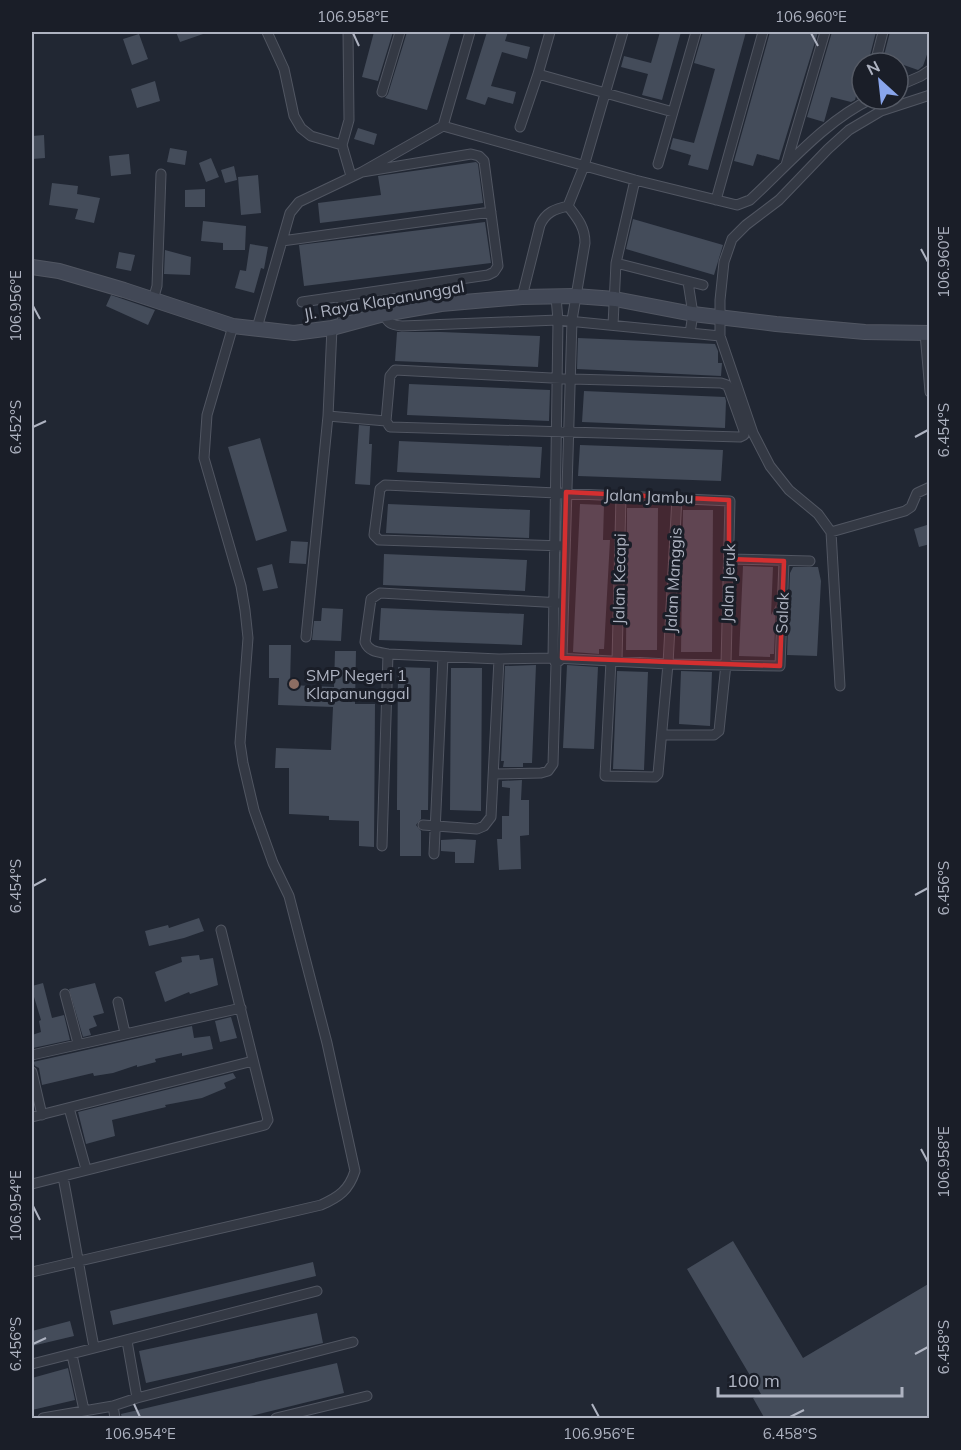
<svg xmlns="http://www.w3.org/2000/svg" width="961" height="1450" font-family="Mulish,sans-serif">
<rect width="100%" height="100%" fill="#212733"/>
<path fill="#444c5a" d="M 176,32 L 206,32 L 206,33 L 180,42 Z
M 374,32 L 393,32 L 378,81 L 362,77 Z
M 407,32 L 451,32 L 427,110 L 385,98 L 388,94 Z
M 487,32 L 508,32 L 505,41 L 530,47 L 527,59 L 502,52 L 491,86 L 516,92 L 513,104 L 488,97 L 485,105 L 466,99 Z
M 660,32 L 681,32 L 662,100 L 642,95 L 648,74 L 621,67 L 624,56 L 651,63 Z
M 703,32 L 746,32 L 708,170 L 688,165 L 691,155 L 670,149 L 673,138 L 694,143 L 705,105 L 715,69 L 694,63 Z
M 770,32 L 818,32 L 779,160 L 757,154 L 753,166 L 734,161 Z
M 832,32 L 876,32 L 868,63 L 862,63 L 862,74 L 855,100 L 851,102 L 831,97 L 824,122 L 807,117 Z
M 890,32 L 930,32 L 930,46 L 923,66 L 918,70 L 898,63 L 882,63 Z
M 139,34 L 148,59 L 132,65 L 123,39 Z
M 155,81 L 160,101 L 137,108 L 131,89 Z
M 358,128 L 377,134 L 374,145 L 354,139 Z
M 44,135 L 45,158 L 32,159 L 32,136 Z
M 170,148 L 187,151 L 185,165 L 167,162 Z
M 129,154 L 131,174 L 111,176 L 109,156 Z
M 211,158 L 219,177 L 206,182 L 199,163 Z
M 476,162 L 478,164 L 483,203 L 320,223 L 318,203 L 381,195 L 378,176 Z
M 234,166 L 237,180 L 225,183 L 221,170 Z
M 258,175 L 261,213 L 241,215 L 238,177 Z
M 52,183 L 78,186 L 77,194 L 100,198 L 94,223 L 75,219 L 78,209 L 49,205 Z
M 205,189 L 205,207 L 185,207 L 185,190 Z
M 633,219 L 723,245 L 714,275 L 626,249 Z
M 203,221 L 246,226 L 245,250 L 223,250 L 223,243 L 201,241 Z
M 485,222 L 491,263 L 304,286 L 299,245 Z
M 250,244 L 268,247 L 264,269 L 261,268 L 254,293 L 235,288 L 240,270 L 246,271 Z
M 165,250 L 191,257 L 190,275 L 164,274 Z
M 119,252 L 135,255 L 131,271 L 116,268 Z
M 111,295 L 155,310 L 148,325 L 106,306 Z
M 397,332 L 441,332 L 540,336 L 538,367 L 395,361 Z
M 578,338 L 715,344 L 718,351 L 718,363 L 722,363 L 721,376 L 577,369 Z
M 409,384 L 550,390 L 549,421 L 407,415 Z
M 584,391 L 725,397 L 726,401 L 725,428 L 582,422 Z
M 359,425 L 370,426 L 369,444 L 372,444 L 370,485 L 355,484 Z
M 260,438 L 287,531 L 256,541 L 228,447 Z
M 399,441 L 542,447 L 540,478 L 397,472 Z
M 580,445 L 723,450 L 721,481 L 578,476 Z
M 388,504 L 530,510 L 529,538 L 386,533 Z
M 580,504 L 604,505 L 603,540 L 610,540 L 604,649 L 599,649 L 599,654 L 573,652 Z
M 627,508 L 658,508 L 657,650 L 626,650 Z
M 683,510 L 713,510 L 712,652 L 681,652 Z
M 927,525 L 930,544 L 919,547 L 914,529 Z
M 291,541 L 308,542 L 306,564 L 289,563 Z
M 384,554 L 527,560 L 525,591 L 383,585 Z
M 272,564 L 278,588 L 263,591 L 257,568 Z
M 743,566 L 773,567 L 771,615 L 776,605 L 774,654 L 770,654 L 770,657 L 739,656 Z
M 793,567 L 818,567 L 821,581 L 817,656 L 787,655 L 790,573 Z
M 322,608 L 343,609 L 341,641 L 312,640 L 314,621 L 321,621 Z
M 381,608 L 524,614 L 522,645 L 379,640 Z
M 269,645 L 291,645 L 290,685 L 334,687 L 335,651 L 356,651 L 355,704 L 375,704 L 374,847 L 359,846 L 359,821 L 329,820 L 329,816 L 289,814 L 289,768 L 275,768 L 276,748 L 331,750 L 333,707 L 278,705 L 279,678 L 269,678 Z
M 536,665 L 532,763 L 523,763 L 523,767 L 503,767 L 504,761 L 501,761 L 505,666 Z
M 567,665 L 598,667 L 594,749 L 563,748 Z
M 398,667 L 430,668 L 428,810 L 421,810 L 421,819 L 416,825 L 421,831 L 421,856 L 400,856 L 400,810 L 397,810 L 397,799 Z
M 451,668 L 482,668 L 481,811 L 450,810 Z
M 617,671 L 648,672 L 644,770 L 613,769 Z
M 681,671 L 712,672 L 710,726 L 679,724 Z
M 522,780 L 521,800 L 529,800 L 529,835 L 520,836 L 521,869 L 499,870 L 497,839 L 502,839 L 502,816 L 509,816 L 510,788 L 502,787 L 502,781 Z
M 458,839 L 476,840 L 474,863 L 455,863 L 455,852 L 441,851 L 441,840 Z
M 199,918 L 204,931 L 184,938 L 149,946 L 145,931 L 168,925 L 169,928 Z
M 199,955 L 200,960 L 213,958 L 218,985 L 190,994 L 189,992 L 165,1002 L 155,972 L 182,962 L 181,957 Z
M 43,983 L 52,1018 L 64,1015 L 70,1040 L 33,1048 L 32,1035 L 41,1032 L 39,1021 L 41,1020 L 34,997 L 32,998 L 32,986 Z
M 95,983 L 104,1013 L 93,1016 L 97,1026 L 89,1029 L 91,1035 L 83,1037 L 69,989 Z
M 231,1017 L 237,1038 L 220,1042 L 215,1021 Z
M 192,1026 L 194,1038 L 210,1036 L 213,1049 L 182,1056 L 182,1053 L 155,1059 L 156,1062 L 137,1067 L 137,1065 L 113,1073 L 94,1076 L 93,1073 L 42,1085 L 39,1068 L 35,1066 L 33,1062 Z
M 233,1073 L 236,1078 L 224,1083 L 226,1088 L 202,1098 L 165,1105 L 166,1107 L 112,1120 L 115,1136 L 86,1144 L 78,1112 Z
M 733,1241 L 803,1358 L 930,1283 L 930,1419 L 765,1419 L 753,1398 L 761,1394 L 687,1269 Z
M 313,1262 L 316,1276 L 113,1325 L 110,1311 Z
M 317,1313 L 323,1343 L 146,1383 L 139,1351 Z
M 70,1321 L 74,1336 L 32,1346 L 32,1331 Z
M 337,1363 L 344,1393 L 239,1419 L 122,1419 L 121,1414 Z
M 68,1368 L 75,1400 L 32,1410 L 32,1378 Z"/>
<g fill="none" stroke-linecap="round" stroke-linejoin="round">
<defs>
<path id="street" d="M 267,32 L 284,69 L 294,116 L 301,128 L 311,136 L 342,145 L 351,176
M 875,63 L 883,32
M 538,74 L 673,112
M 898,86 L 921,76 L 930,70
M 382,92 L 400,32
M 930,95 L 881,111 L 849,130 L 828,149 L 779,200 L 746,225 L 732,239 L 724,262 L 720,300 L 720,336 L 753,433 L 770,466 L 789,490 L 818,514 L 831,532 L 905,511 L 911,507 L 917,493 L 930,487
M 443,126 L 635,180 L 737,205 L 750,200 C 787,166 825,121 871,99
M 520,127 L 538,74 L 550,32
M 342,145 L 349,120 L 348,32
M 658,164 L 696,32
M 786,165 L 825,32
M 716,200 L 763,32
M 568,206 L 584,166 L 623,32
M 282,241 L 491,212
M 616,263 L 703,285
M 688,282 L 693,314 L 690,333
M 342,296 L 343,325
M 522,297 L 540,225 C 546,212 555,209 568,206
M 153,300 L 157,286 L 161,174
M 302,302 L 488,275 L 494,272 L 498,266 L 484,161 L 479,156 L 471,154 L 362,172
M 384,314 C 388,324 392,325 402,326 L 558,320 L 720,336
M 613,325 L 616,263 L 635,180
M 257,328 L 290,213 L 299,202 L 362,172 L 443,126 L 470,32
M 925,333 L 930,392
M 395,370 L 571,379 L 721,383 L 727,385 L 729,389 L 744,431 L 744,435 L 740,437 L 390,427 L 386,421 L 390,376 Z
M 328,416 L 386,421
M 831,532 L 840,686
M 565,546 L 379,540 L 374,535 L 380,489 L 385,485 L 730,501 L 726,664 L 719,731 L 714,735 L 663,735
M 729,559 L 810,561
M 562,603 L 380,593 L 371,599 L 365,642 C 369,652 378,652 388,654 L 499,659 L 555,658 L 668,664 L 780,666 L 784,561
M 306,637 L 328,416 L 332,328
M 559,661 L 562,658 L 572,320 L 585,243 C 585,227 578,219 568,206
M 611,661 L 605,776 L 655,777 L 658,774 L 668,664 L 677,497
M 617,661 L 621,496
M 494,774 L 541,773 L 548,771 L 553,764 L 556,664 L 553,658 L 558,320 L 556,297
M 423,825 L 477,829 L 484,826 L 491,817 L 499,659
M 382,846 L 388,654
M 434,854 L 443,657
M 65,994 L 78,1043
M 118,1002 L 125,1033
M 32,1055 L 241,1008
M 32,1072 L 42,1115
M 69,1108 L 86,1169
M 32,1117 L 253,1061
M 63,1177 C 74,1234 83,1291 94,1347
M 32,1184 L 265,1125 L 268,1120 L 221,930
M 32,1272 L 321,1205 C 339,1197 349,1190 355,1171 L 327,1043 L 289,896 L 273,863 L 254,810 L 243,763 L 240,743 L 248,638 L 245,610 L 241,586 L 204,458 L 207,415 L 233,326
M 127,1341 L 137,1398
M 72,1355 L 84,1410
M 32,1364 L 317,1291
M 113,1406 L 115,1418
M 43,1418 L 113,1406 L 137,1398 L 353,1342
M 276,1418 L 367,1396"/>
<path id="secondary" d="M 32,267 L 59,271 L 124,290 L 233,326 L 294,333 L 332,328 L 384,314 L 441,304 L 522,297 L 575,296 L 615,299 L 693,314 L 776,324 L 865,332 L 930,333"/>
</defs>
<use href="#street" stroke="#515662" stroke-width="11"/>
<use href="#secondary" stroke="#515662" stroke-width="16"/>
<use href="#street" stroke="#343944" stroke-width="9"/>
<use href="#secondary" stroke="#424856" stroke-width="14"/>
</g>
<path fill="#d42f30" fill-opacity="0.2" stroke="#d42f30" stroke-width="4.5" stroke-linejoin="round" d="M 566,492 L 729,500 L 729,559 L 784,561 L 780,666 L 562,658 Z"/>
<path fill="none" stroke="#aeb3c1" stroke-width="2" d="M 353,33 L 359,46M 811,33 L 818,46M 921,249 L 928,262M 33,306 L 40,319M 33,427 L 46,421M 915,437 L 928,430M 33,886 L 46,879M 915,895 L 928,888M 921,1149 L 928,1162M 33,1206 L 40,1220M 33,1344 L 46,1338M 915,1354 L 928,1347M 134,1404 L 140,1417M 592,1404 L 599,1417M 790,1417 L 804,1410"/>
<circle fill="#8d6e63" stroke="#1a1e28" stroke-width="2" cx="294" cy="684" r="6"/>
<g text-anchor="middle" stroke-width="6" stroke-linejoin="round" paint-order="stroke">
<g font-size="16" fill="#aeb3c1" stroke="#1a1e28">
<text transform="translate(384 300) rotate(-10)" y="6">Jl. Raya Klapanunggal</text>
<text transform="translate(649 496) rotate(2)" y="6">Jalan Jambu</text>
<text transform="translate(619 579) rotate(-89)" y="6">Jalan Kecapi</text>
<text transform="translate(673 580) rotate(-87)" y="6">Jalan Manggis</text>
<text transform="translate(728 583) rotate(-88)" y="6">Jalan Jeruk</text>
<text transform="translate(782 613) rotate(-88)" y="6">Salak</text>
</g>
<g font-size="16" fill="#aeb3c1" stroke="#1a1e28" text-anchor="start">
<text x="306" y="681">SMP Negeri 1<tspan x="306" dy="18">Klapanunggal</tspan></text>
</g>
</g>
<rect width="961" height="1450" fill="none" stroke="#1a1e28" stroke-width="66"/>
<g transform="translate(880 81) rotate(333)"><circle r="28" fill="#1a1e28" stroke="#555a65" stroke-width="1.5"/>
<path d="M0-4.5L10 22L0 15L-10 22Z" fill="#89a5eb"/>
<text y="-9" font-size="16" font-weight="bold" text-anchor="middle" fill="#aeb3c1">N</text>
</g>
<path d="M718 1387v9h184v-9" fill="none" stroke="#aeb3c1" stroke-width="3"/>
<text x="727" y="1387" font-size="18" fill="#aeb3c1" stroke="#1a1e28" stroke-width="4.5" paint-order="stroke">100 m</text>
<rect x="33" y="33" width="895" height="1384" fill="none" stroke="#aeb3c1" stroke-width="2"/>
<g font-size="15" text-anchor="middle" fill="#aeb3c1">
<text x="353" y="22">106.958°E</text>
<text x="811" y="22">106.960°E</text>
<text transform="translate(944 262) rotate(-90)" y="5">106.960°E</text>
<text transform="translate(16 306) rotate(-90)" y="5">106.956°E</text>
<text transform="translate(16 427) rotate(-90)" y="5">6.452°S</text>
<text transform="translate(944 430) rotate(-90)" y="5">6.454°S</text>
<text transform="translate(16 886) rotate(-90)" y="5">6.454°S</text>
<text transform="translate(944 888) rotate(-90)" y="5">6.456°S</text>
<text transform="translate(944 1162) rotate(-90)" y="5">106.958°E</text>
<text transform="translate(16 1206) rotate(-90)" y="5">106.954°E</text>
<text transform="translate(16 1344) rotate(-90)" y="5">6.456°S</text>
<text transform="translate(944 1347) rotate(-90)" y="5">6.458°S</text>
<text x="140" y="1439">106.954°E</text>
<text x="599" y="1439">106.956°E</text>
<text x="790" y="1439">6.458°S</text>
</g>
</svg>
